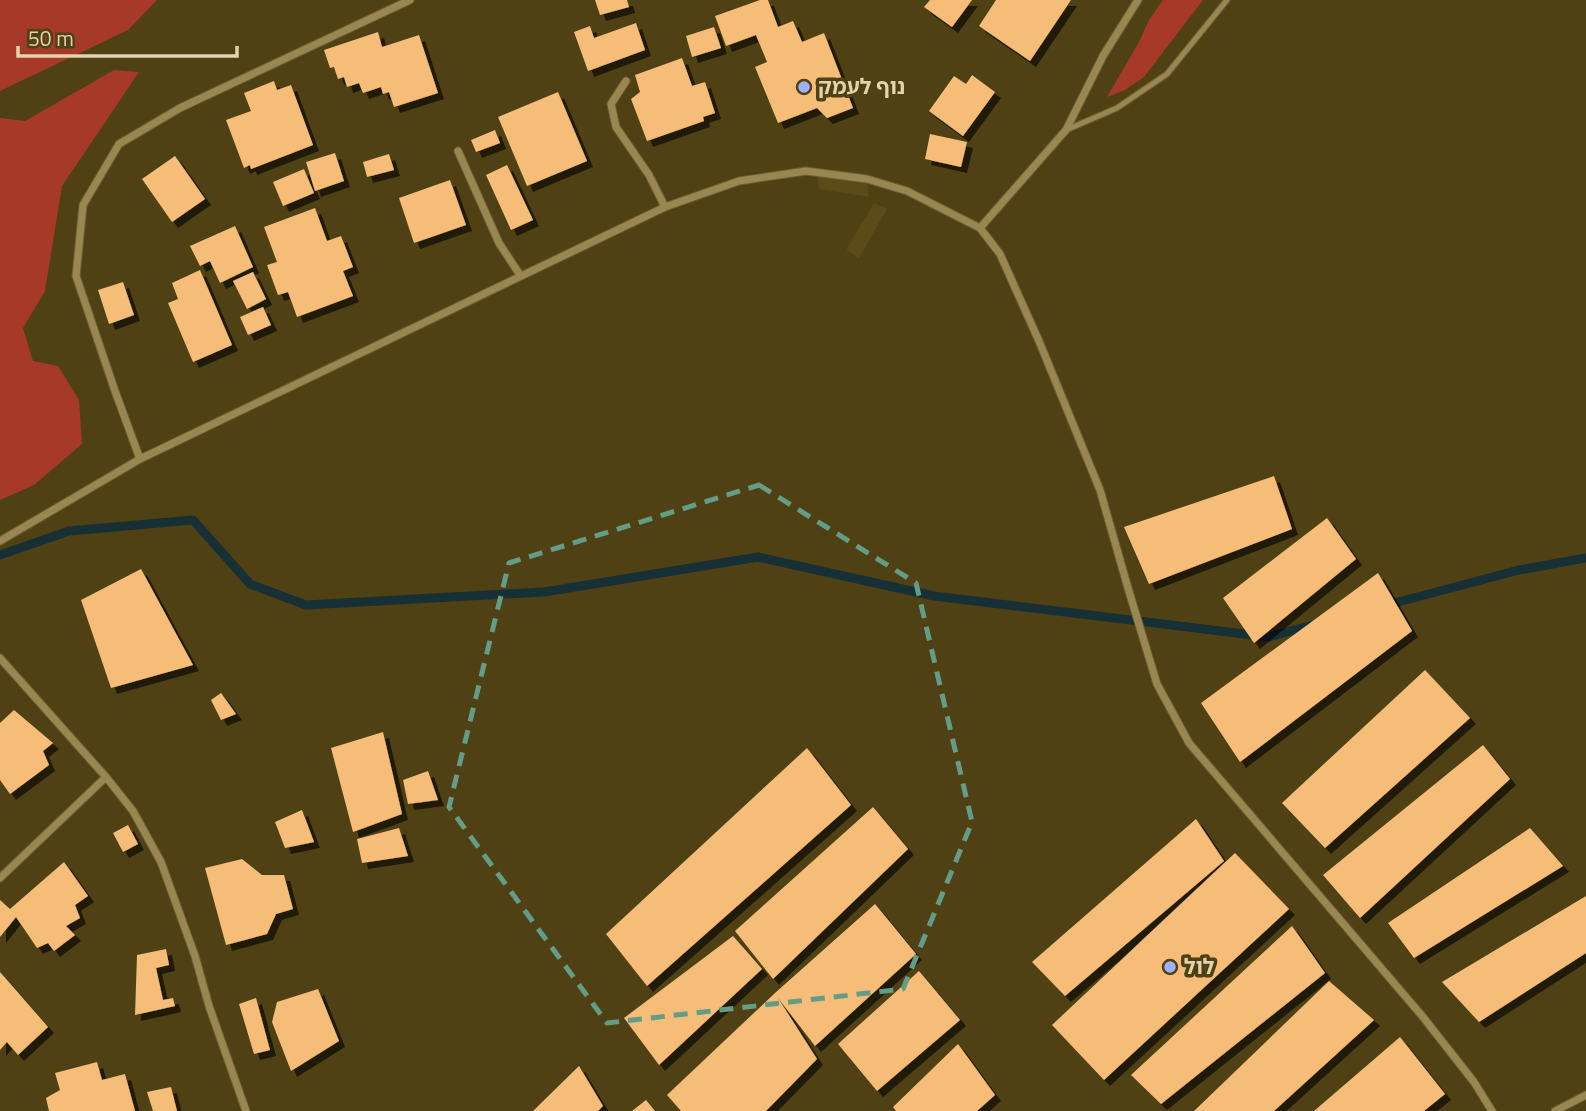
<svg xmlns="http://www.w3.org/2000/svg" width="1586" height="1111" font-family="'Titillium Web','Noto Sans Hebrew',sans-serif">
<defs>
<filter id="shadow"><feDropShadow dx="6" dy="6" stdDeviation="0" flood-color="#0009"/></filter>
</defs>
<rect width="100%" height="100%" fill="#4f4113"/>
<path fill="#5b4b18" d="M 818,177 L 867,179 L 869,197 L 819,189 Z
M 874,203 L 887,209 L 859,258 L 846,250 Z"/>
<path fill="#a63928" d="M 0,0 L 157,0 L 128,30 L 0,91 Z
M 1163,0 L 1203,0 L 1144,77 L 1125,90 L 1107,97 L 1139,42 L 1149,20 Z
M 114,70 L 139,72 L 62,186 L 45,291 L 23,328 L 33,361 L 58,366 L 79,400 L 82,444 L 34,485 L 0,500 L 0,118 L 25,121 Z"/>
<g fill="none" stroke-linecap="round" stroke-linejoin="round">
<path stroke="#163036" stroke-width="9" d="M 0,555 L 69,531 L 193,520 L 250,584 L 306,605 L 544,592 L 758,557 L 934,596 L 1269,637 L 1313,625
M 1387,605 L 1519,570 L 1586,558"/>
</g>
<path fill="#f5bd77" filter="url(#shadow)" d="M 595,0 L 627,0 L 629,7 L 600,15 Z
M 760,0 L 768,0 L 778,27 L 793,21 L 802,42 L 824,33 L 853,108 L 827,118 L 817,108 L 778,123 L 755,67 L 767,62 L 756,35 L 726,46 L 715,16 Z
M 930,0 L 972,0 L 952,27 L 924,7 Z
M 996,0 L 1071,0 L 1030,61 L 979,26 Z
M 636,23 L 645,50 L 588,71 L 574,32 L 590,26 L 594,38 Z
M 714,27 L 721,48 L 692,57 L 686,36 Z
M 378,32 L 382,47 L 419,35 L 438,93 L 394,107 L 389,92 L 383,94 L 381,87 L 363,93 L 359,83 L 347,87 L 344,77 L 338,79 L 334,67 L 330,68 L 324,50 Z
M 682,58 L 692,86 L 705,82 L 715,113 L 703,117 L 704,121 L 647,141 L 631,99 L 640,92 L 635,75 Z
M 972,75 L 995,92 L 963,136 L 929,111 L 954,76 L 966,84 Z
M 274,81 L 277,90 L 291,85 L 313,145 L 251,169 L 250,165 L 244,168 L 226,120 L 251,111 L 244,93 Z
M 558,92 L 587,161 L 527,186 L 498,117 Z
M 495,130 L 500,143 L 476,152 L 471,140 Z
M 930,134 L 967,142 L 961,167 L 925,159 Z
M 335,153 L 344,181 L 315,191 L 306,162 Z
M 389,154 L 394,170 L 367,177 L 363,162 Z
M 175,156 L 205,199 L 172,222 L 142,179 Z
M 507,165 L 533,220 L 511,230 L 486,175 Z
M 304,169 L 314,193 L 283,206 L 273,182 Z
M 450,180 L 466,225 L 414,243 L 399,198 Z
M 315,208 L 327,241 L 341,236 L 353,267 L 343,271 L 353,296 L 297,317 L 288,292 L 278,295 L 267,265 L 277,262 L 264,227 Z
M 235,226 L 253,267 L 220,283 L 210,261 L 200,266 L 190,246 Z
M 200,270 L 232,345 L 193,362 L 168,303 L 178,299 L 172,283 Z
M 253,272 L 266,299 L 247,309 L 233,281 Z
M 123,282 L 134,315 L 109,324 L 98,290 Z
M 263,307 L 271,325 L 248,335 L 240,317 Z
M 1274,476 L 1292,529 L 1149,584 L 1124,527 Z
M 1327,518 L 1356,559 L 1254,643 L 1223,598 Z
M 141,569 L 193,665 L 111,688 L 81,600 Z
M 1378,573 L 1412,631 L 1240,762 L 1201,703 Z
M 1425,670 L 1470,718 L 1325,848 L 1282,803 Z
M 221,693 L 236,714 L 221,720 L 211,700 Z
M 14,710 L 53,743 L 43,751 L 49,765 L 10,794 L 0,780 L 0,723 Z
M 383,732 L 402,814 L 353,832 L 331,748 Z
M 1483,745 L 1510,779 L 1360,918 L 1323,875 Z
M 807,748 L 851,805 L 647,986 L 606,934 Z
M 428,771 L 438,800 L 408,804 L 403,780 Z
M 873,807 L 908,849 L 773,979 L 735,931 Z
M 302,810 L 314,842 L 285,848 L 275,822 Z
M 1196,819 L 1224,861 L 1065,996 L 1032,962 Z
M 128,825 L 138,844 L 123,852 L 113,833 Z
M 399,828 L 408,856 L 362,863 L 357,839 Z
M 1530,828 L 1563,866 L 1414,958 L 1388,923 Z
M 1235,853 L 1289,909 L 1104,1080 L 1052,1025 Z
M 242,859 L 262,875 L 284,875 L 293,909 L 276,914 L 267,934 L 226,945 L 205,868 Z
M 64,862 L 88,896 L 75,905 L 80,918 L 66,926 L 75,935 L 54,951 L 48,943 L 37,948 L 16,917 L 0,937 L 0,900 L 10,909 Z
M 1586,896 L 1586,953 L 1479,1022 L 1442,982 Z
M 875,904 L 916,954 L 815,1046 L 778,998 L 817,1059 L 766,1111 L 681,1111 L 667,1095 L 775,993 Z
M 1292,926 L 1325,973 L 1161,1104 L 1131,1075 Z
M 733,936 L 762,969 L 659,1065 L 624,1018 Z
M 166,949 L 169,965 L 156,968 L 163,1000 L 173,998 L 175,1006 L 135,1015 L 137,955 Z
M 919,971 L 960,1020 L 877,1091 L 838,1044 Z
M 0,972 L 48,1027 L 18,1055 L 7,1042 L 0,1050 Z
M 1329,981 L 1374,1020 L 1274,1111 L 1194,1111 Z
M 318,989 L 339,1041 L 291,1071 L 272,1022 L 277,1002 Z
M 256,998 L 270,1050 L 254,1054 L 239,1004 Z
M 1400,1037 L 1445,1094 L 1424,1111 L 1314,1111 Z
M 958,1044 L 995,1095 L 977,1111 L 896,1111 L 893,1107 Z
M 97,1062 L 102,1080 L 125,1074 L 135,1111 L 49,1111 L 46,1098 L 60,1090 L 55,1073 Z
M 579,1066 L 603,1106 L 598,1111 L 533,1111 Z
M 171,1087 L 177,1111 L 153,1111 L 147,1092 Z
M 646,1100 L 655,1111 L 632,1111 Z"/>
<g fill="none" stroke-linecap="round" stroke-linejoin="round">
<defs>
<path id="service" d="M 1066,130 L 1117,108 L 1167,74 L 1227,0"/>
<path id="minor" d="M 626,81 L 611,104 L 616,127 L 649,175 L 665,207
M 458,151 L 499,243 L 520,275
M 980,228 L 1066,130 L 1103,56 L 1138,0
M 140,459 L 115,391 L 76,276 L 83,205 L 119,144 L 180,108 L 410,0
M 0,541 L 140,459 L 665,207 L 739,181 L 806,171 L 867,179 L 907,191 L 980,228 L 1000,254 L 1039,341 L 1100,490 L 1128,588 L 1157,684 L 1189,743 L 1423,1017 L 1474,1082 L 1492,1111
M 0,658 L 106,777 L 133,811 L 161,862 L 195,956 L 209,1006 L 246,1111
M 0,878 L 106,777
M 1555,1111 L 1586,1095"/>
</defs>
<use href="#service" stroke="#6c5f32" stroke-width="7"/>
<use href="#minor" stroke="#6c5f32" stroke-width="9"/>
<use href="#service" stroke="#998751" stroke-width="5"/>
<use href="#minor" stroke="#998751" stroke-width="7"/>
</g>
<path fill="none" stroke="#639c87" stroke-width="5" stroke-dasharray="14 9" stroke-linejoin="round" d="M 759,485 L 916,583 L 972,822 L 903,989 L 607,1023 L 449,807 L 509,563 Z"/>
<g fill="#9fb3fd" stroke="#4f4113" stroke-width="2.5">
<circle cx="804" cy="87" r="7"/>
<circle cx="1170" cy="967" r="7"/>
</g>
<g text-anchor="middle" stroke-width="7" stroke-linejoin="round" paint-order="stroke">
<g font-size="21" font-weight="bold" fill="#e2d5ad" stroke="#4f4113" text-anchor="start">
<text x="818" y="94">נוף לעמק</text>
<text x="1184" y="974">לול</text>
</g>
</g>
<path d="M18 46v10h219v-10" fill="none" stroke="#e2d5ad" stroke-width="3.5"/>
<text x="28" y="46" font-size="21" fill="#e2d5ad" stroke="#4f4113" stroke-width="5" paint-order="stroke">50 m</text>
</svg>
